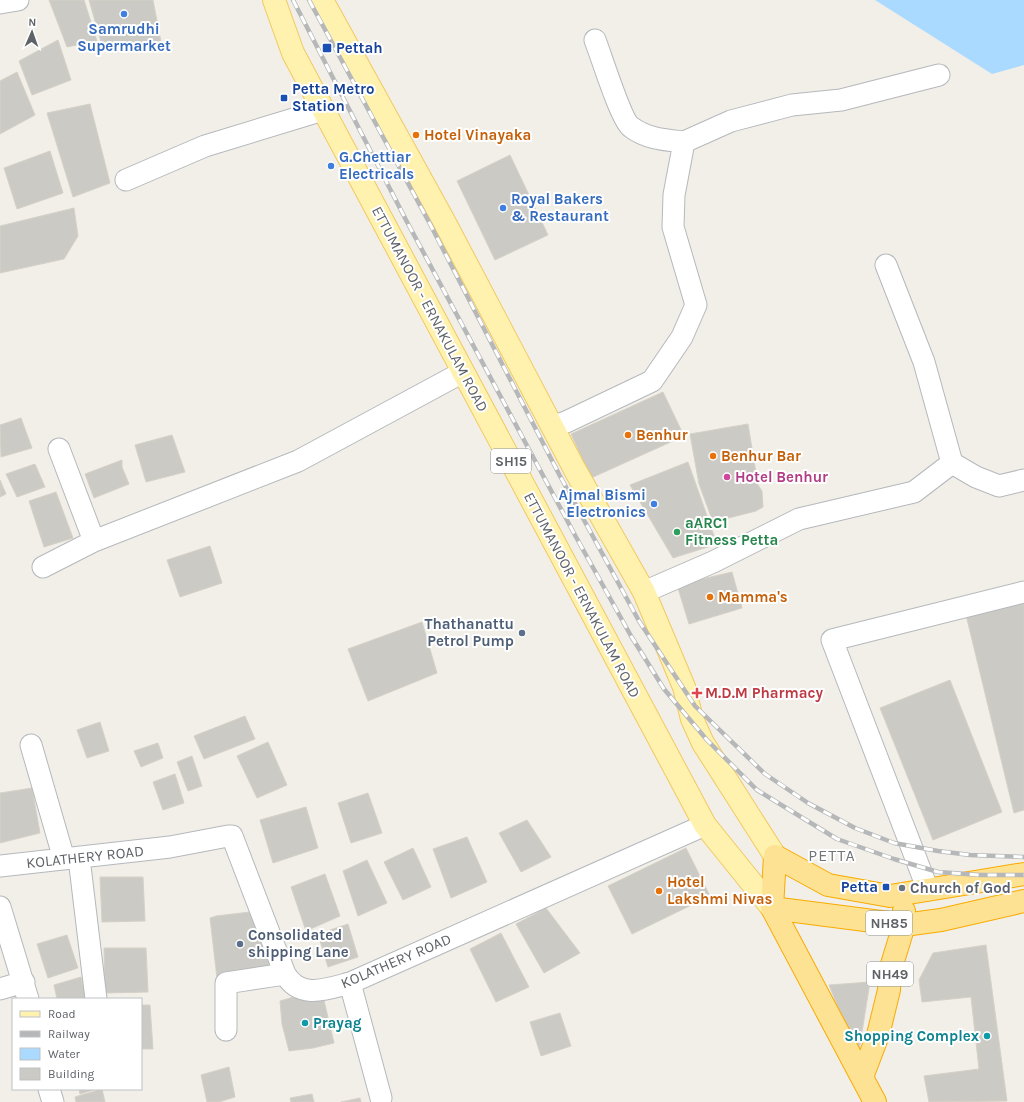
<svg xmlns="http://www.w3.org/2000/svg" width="1024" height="1102" font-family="Karla,sans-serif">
<rect width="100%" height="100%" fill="#f1efe8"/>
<path fill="#aadaff" d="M 875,0 L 1024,0 L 1024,65 L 992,74 Z"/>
<path fill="#cccac5" stroke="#d6d1c6" d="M 49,0 L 84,0 L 97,41 L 67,47 Z
M 89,0 L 153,0 L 161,42 L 101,42 Z
M 58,40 L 71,80 L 32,95 L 19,61 Z
M 17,72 L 35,115 L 0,134 L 0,81 Z
M 90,104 L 110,183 L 73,197 L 47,113 Z
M 50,151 L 63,193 L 17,209 L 4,168 Z
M 510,155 L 548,235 L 495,260 L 457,181 Z
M 74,208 L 78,236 L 64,259 L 0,273 L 0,226 Z
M 663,392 L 684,436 L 591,478 L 571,434 Z
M 21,418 L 32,448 L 1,457 L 0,425 Z
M 748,424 L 758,485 L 762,491 L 763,507 L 756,511 L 713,522 L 699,484 L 690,434 Z
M 172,435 L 185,472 L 146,482 L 135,445 Z
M 122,460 L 122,467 L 129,484 L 94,498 L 85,474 Z
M 688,462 L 717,544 L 673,558 L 630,485 Z
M 35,464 L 45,487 L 17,497 L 6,474 Z
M 0,480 L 6,494 L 0,497 Z
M 56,492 L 73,538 L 44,547 L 29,501 Z
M 210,546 L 222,583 L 180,597 L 167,560 Z
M 732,572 L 742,608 L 689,624 L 677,585 Z
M 1024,601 L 1024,810 L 1014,813 L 966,615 Z
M 422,622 L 437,673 L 368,701 L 348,649 Z
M 950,680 L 1002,812 L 933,840 L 880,708 Z
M 245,716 L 255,739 L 204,759 L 194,736 Z
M 100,722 L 109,751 L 87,758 L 77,730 Z
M 268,742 L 287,785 L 257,798 L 237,756 Z
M 158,743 L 163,758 L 141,767 L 134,751 Z
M 192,756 L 202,786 L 188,791 L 177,762 Z
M 175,774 L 184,803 L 163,810 L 153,782 Z
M 32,788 L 40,833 L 0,843 L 0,793 Z
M 368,793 L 382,833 L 351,843 L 338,803 Z
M 306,807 L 318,848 L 273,863 L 260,820 Z
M 527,820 L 551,857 L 521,872 L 499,833 Z
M 467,837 L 487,882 L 451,898 L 433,849 Z
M 413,848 L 431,887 L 403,900 L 384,862 Z
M 686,848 L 710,896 L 632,934 L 608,886 Z
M 367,860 L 387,903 L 358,916 L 343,871 Z
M 325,874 L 340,916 L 306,931 L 291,887 Z
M 100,877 L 143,877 L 145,921 L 102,922 Z
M 546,908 L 580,953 L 544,973 L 516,924 Z
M 250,912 L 271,964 L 269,975 L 217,978 L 210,918 L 216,916 Z
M 348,924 L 358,957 L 328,967 L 318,934 Z
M 501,933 L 529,987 L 496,1002 L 470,949 Z
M 67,935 L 78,968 L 48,978 L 37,944 Z
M 986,945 L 1007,1101 L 929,1102 L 924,1076 L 979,1069 L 971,997 L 922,1002 L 919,980 L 933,953 Z
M 104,948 L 146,948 L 148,992 L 105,993 Z
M 81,977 L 86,999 L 57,999 L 54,985 Z
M 870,982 L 858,1057 L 829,985 Z
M 297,996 L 323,996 L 334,1043 L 313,1048 L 289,1051 L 282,1024 L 280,1001 Z
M 141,1005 L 150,1005 L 153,1049 L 141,1049 Z
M 560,1013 L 571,1046 L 541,1056 L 530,1022 Z
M 229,1067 L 235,1097 L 219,1102 L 207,1102 L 201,1075 Z
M 79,1089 L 96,1089 L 80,1094 Z
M 102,1089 L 105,1102 L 76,1102 L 75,1097 Z
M 312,1094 L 314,1102 L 291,1102 L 290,1098 Z
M 360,1098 L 361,1102 L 341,1102 Z"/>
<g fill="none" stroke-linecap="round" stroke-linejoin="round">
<defs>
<path id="street" d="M 0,3 L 18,0
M 595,40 C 601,55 621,120 631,127 C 647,139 665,140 684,142
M 126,180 L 205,146 L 323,110
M 886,265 L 924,362 L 952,463
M 553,426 L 566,422 L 652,381 L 682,337 L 696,305 L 673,227 L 674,195 L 684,142 L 731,121 L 792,105 L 841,100 L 939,75
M 59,449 L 94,541
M 43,567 L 94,541 L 298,461 L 463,372
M 644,592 L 713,562 L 799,519 L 914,492 L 952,463 L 976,477 L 999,486 L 1024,480
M 31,745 L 64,859
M 79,858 L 96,999
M 0,866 L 170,847 L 228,836 L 232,836 L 285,974 C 300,1000 327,989 350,983 L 705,825
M 928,890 L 832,640 L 1024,592
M 0,907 L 28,999
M 350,983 L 381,1098
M 0,989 L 24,982
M 226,1030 L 226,983 L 285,974
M 49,1089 L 53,1102"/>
<path id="primary" d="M 274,0 L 293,53 L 705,825 L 772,908
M 322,0 L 444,221 L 575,470 L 644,592 L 684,687 L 692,719 L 703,743 L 775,856"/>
<path id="highway" d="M 772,908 L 904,925 L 941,920 L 1024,901
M 862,1077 L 878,1035 L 889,990 L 890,971 L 904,925 L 904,911
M 875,1102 L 772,908 L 775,856 L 828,885 L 890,896 L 1024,874"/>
</defs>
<use href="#street" stroke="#b5b8bc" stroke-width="23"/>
<use href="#primary" stroke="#f2c960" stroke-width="24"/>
<use href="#highway" stroke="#f9ab00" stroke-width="24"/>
<use href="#street" stroke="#fff" stroke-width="21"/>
<use href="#primary" stroke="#fff2af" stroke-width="22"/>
<use href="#highway" stroke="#fde293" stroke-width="22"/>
<defs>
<path id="rail" d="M 293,0 L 406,220 L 576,537 L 631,636 L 664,689 L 707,740 L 757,790 L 837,839 L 894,859 L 938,872 L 980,875 L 1024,875
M 309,0 L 430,224 L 560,476 L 639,621 L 695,706 L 765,774 L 808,803 L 855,828 L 894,843 L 938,851 L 970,855 L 1024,857"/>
</defs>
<use href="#rail" stroke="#b6b7b8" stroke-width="4.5"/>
<use href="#rail" stroke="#fff" stroke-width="3" stroke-dasharray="9" stroke-linecap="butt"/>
</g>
<g fill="#3f7fe0" stroke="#fff" stroke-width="1.5">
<circle cx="124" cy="14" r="4"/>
<circle cx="331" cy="166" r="4"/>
<circle cx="503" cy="208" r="4"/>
<circle cx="654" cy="504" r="4"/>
</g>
<g fill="#1a4fb4" stroke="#fff" stroke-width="1.5">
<rect x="322" y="43" width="10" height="10" rx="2"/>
<rect x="280" y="94" width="8" height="8" rx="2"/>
<rect x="882" y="883" width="8" height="8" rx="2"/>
</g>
<g fill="#e8710a" stroke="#fff" stroke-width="1.5">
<circle cx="416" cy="135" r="4"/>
<circle cx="628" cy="435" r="4"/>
<circle cx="713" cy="456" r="4"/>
<circle cx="710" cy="597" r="4"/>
<circle cx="659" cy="891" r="4"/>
</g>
<circle fill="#d1479c" stroke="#fff" stroke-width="1.5" cx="727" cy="477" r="4"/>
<circle fill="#2e9e5b" stroke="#fff" stroke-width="1.5" cx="677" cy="532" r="4"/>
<g fill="#5c6f8a" stroke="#fff" stroke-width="1.5">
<circle cx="522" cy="633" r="4"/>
<circle cx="240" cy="944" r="4"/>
</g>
<path fill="#e0444e" stroke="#fff" stroke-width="1.5" d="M695 687h4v4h4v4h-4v4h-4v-4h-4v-4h4z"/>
<circle fill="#6b7280" stroke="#fff" stroke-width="1.5" cx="902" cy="888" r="4"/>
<g fill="#0f9aa8" stroke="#fff" stroke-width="1.5">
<circle cx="305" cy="1023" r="4"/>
<circle cx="987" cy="1036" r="4"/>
</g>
<g text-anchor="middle" stroke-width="4" stroke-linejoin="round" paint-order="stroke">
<g fill="#fff" stroke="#8f9295" stroke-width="1">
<rect x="491" y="449" width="40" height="24" rx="3"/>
<rect x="866" y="911" width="46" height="24" rx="3"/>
<rect x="867" y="962" width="46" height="24" rx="3"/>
</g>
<g font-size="14" font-weight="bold" fill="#5f6368">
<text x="511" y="466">SH15</text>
<text x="889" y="928">NH85</text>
<text x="890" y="979">NH49</text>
</g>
<g font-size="15" font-weight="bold" fill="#366cbe" stroke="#fff" text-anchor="start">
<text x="124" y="34" text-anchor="middle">Samrudhi<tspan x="124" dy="17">Supermarket</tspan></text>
<text x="339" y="162">G.Chettiar<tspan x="339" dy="17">Electricals</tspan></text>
<text x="511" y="204">Royal Bakers<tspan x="511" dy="17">&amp; Restaurant</tspan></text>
<text x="646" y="500" text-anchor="end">Ajmal Bismi<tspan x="646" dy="17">Electronics</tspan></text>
</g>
<g font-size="15" font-weight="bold" fill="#164399" stroke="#fff" text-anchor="start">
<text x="336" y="53">Pettah</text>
<text x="292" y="94">Petta Metro<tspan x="292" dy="17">Station</tspan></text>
<text x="878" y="892" text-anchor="end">Petta</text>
</g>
<g font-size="15" font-weight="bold" fill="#c56008" stroke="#fff" text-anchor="start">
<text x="424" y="140">Hotel Vinayaka</text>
<text x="636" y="440">Benhur</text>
<text x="721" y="461">Benhur Bar</text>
<text x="718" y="602">Mamma's</text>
<text x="667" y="887">Hotel<tspan x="667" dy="17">Lakshmi Nivas</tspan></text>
</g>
<g font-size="15" fill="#5f6368" stroke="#fff">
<text transform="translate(430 309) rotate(62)" y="5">ETTUMANOOR - ERNAKULAM ROAD</text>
<text transform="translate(582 595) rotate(62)" y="5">ETTUMANOOR - ERNAKULAM ROAD</text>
<text transform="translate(85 857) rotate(-6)" y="5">KOLATHERY ROAD</text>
<text transform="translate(396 961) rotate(-23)" y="5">KOLATHERY ROAD</text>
</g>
<g font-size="15" font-weight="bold" fill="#b23c85" stroke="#fff" text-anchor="start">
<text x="735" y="482">Hotel Benhur</text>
</g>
<g font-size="15" font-weight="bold" fill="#27864d" stroke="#fff" text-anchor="start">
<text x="685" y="528">aARC1<tspan x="685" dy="17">Fitness Petta</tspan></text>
</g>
<g font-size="15" font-weight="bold" fill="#4e5e75" stroke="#fff" text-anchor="end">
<text x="514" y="629">Thathanattu<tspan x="514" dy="17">Petrol Pump</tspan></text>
<text x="248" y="940" text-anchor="start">Consolidated<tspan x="248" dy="17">shipping Lane</tspan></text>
</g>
<g font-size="15" font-weight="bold" fill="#be3a42" stroke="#fff" text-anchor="start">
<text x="705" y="698">M.D.M Pharmacy</text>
</g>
<g font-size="15" font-weight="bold" fill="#5b616d" stroke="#fff" text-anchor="start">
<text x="910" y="893">Church of God</text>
</g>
<g font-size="15" font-weight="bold" fill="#0d838f" stroke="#fff" text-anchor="start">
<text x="313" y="1028">Prayag</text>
<text x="979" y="1041" text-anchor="end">Shopping Complex</text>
</g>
<g font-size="16" letter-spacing="1" fill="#70757a" stroke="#fff">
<text x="832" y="861">PETTA</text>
</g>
</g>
<rect x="12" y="998" width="130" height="92" fill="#ffffff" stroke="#bfc1c3"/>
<rect x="20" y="1011" width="20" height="6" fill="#fff2af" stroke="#bfc1c3"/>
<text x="48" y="1018" font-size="12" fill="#5f6368">Road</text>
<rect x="20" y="1031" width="20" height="6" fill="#b6b7b8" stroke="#bfc1c3"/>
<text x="48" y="1038" font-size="12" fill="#5f6368">Railway</text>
<rect x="20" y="1048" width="20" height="12" fill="#aadaff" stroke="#bfc1c3"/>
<text x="48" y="1058" font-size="12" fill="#5f6368">Water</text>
<rect x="20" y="1068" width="20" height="12" fill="#cccac5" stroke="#bfc1c3"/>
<text x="48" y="1078" font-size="12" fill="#5f6368">Building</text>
<g transform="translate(32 32) rotate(2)" stroke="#ffffff" stroke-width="3" paint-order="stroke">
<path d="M0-3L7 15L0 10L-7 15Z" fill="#5f6368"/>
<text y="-6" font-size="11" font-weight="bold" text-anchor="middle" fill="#5f6368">N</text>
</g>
</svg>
